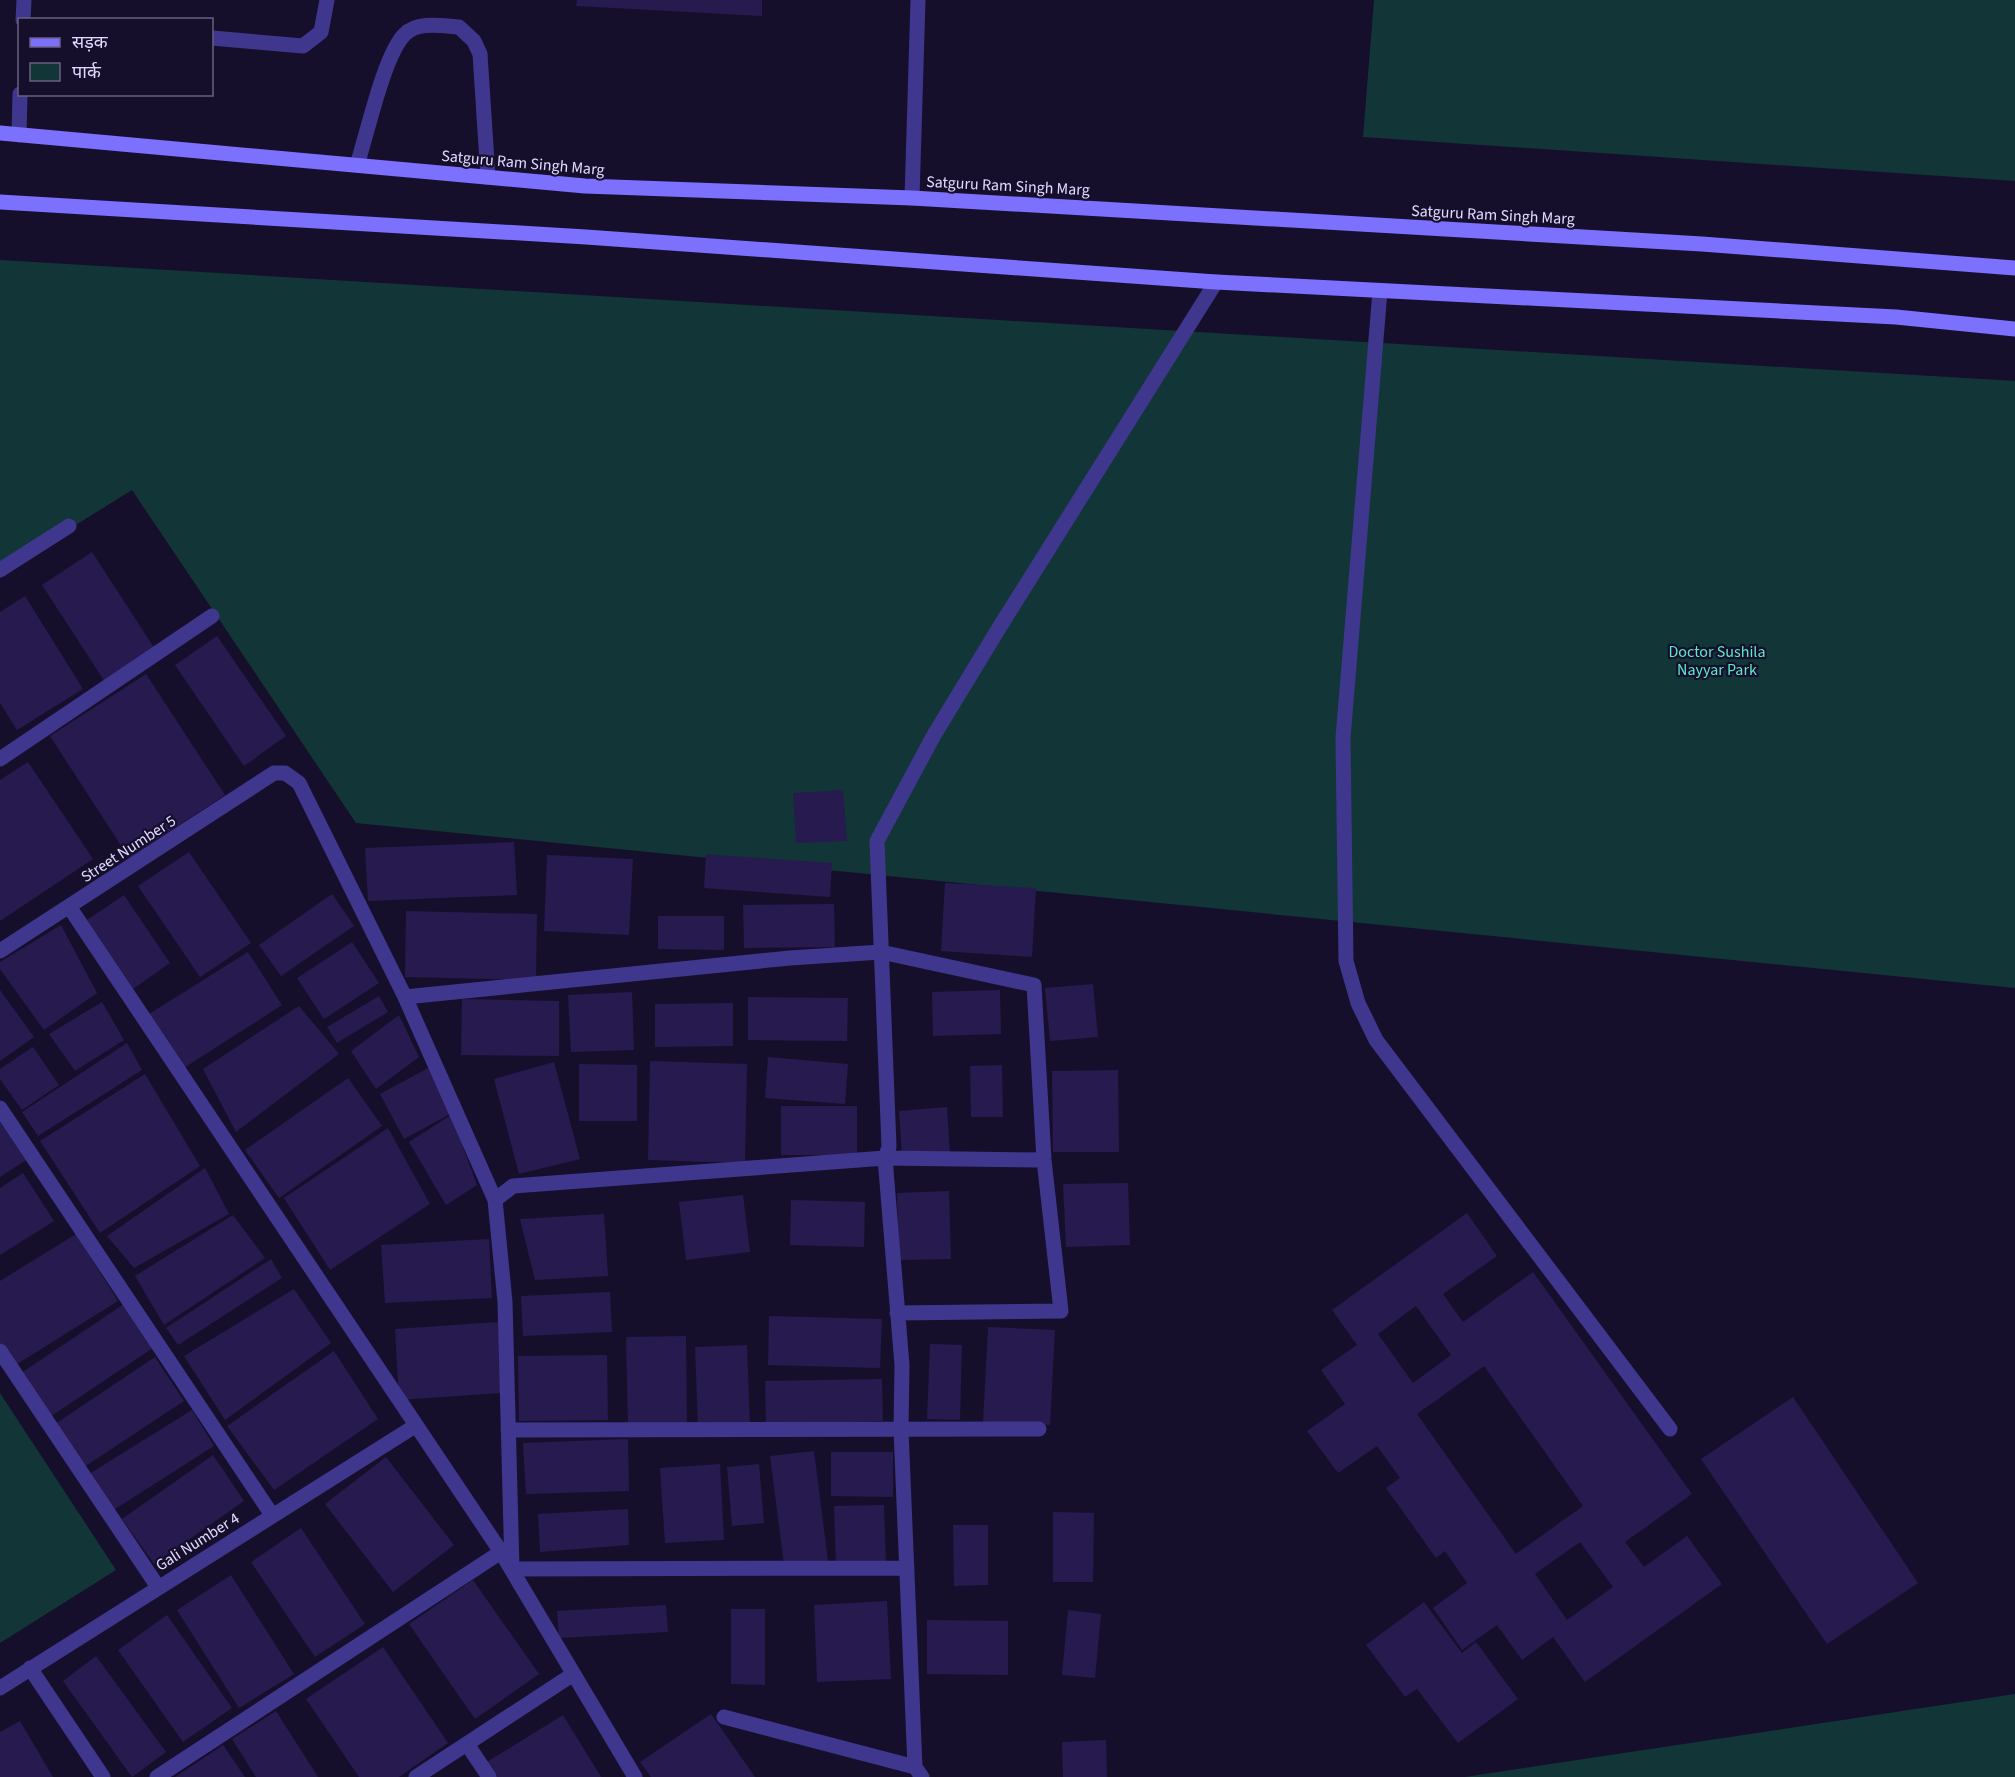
<svg xmlns="http://www.w3.org/2000/svg" width="2015" height="1777" font-family="'Source Sans 3','Noto Sans Devanagari',sans-serif">
<rect width="100%" height="100%" fill="#160f2c"/>
<path fill="#123637" d="M 1374,0 L 2015,0 L 2015,181 L 1363,137 Z
M 0,260 L 2015,381 L 2015,988 L 356,823 L 132,490 L 0,572 Z
M 0,1393 L 116,1570 L 0,1643 Z
M 2015,1694 L 2015,1777 L 1465,1777 Z"/>
<path fill="#271a4e" fill-rule="evenodd" d="M 577,0 L 762,0 L 762,16 L 576,6 Z
M 92,552 L 155,649 L 105,682 L 42,585 Z
M 25,596 L 83,689 L 17,730 L 0,703 L 0,612 Z
M 217,636 L 286,736 L 244,766 L 175,665 Z
M 146,674 L 225,795 L 129,858 L 50,736 Z
M 28,762 L 93,859 L 0,921 L 0,780 Z
M 843,790 L 847,841 L 796,843 L 793,793 Z
M 514,842 L 517,895 L 368,901 L 365,848 Z
M 189,852 L 251,943 L 200,977 L 138,886 Z
M 706,854 L 832,863 L 830,897 L 704,888 Z
M 547,855 L 633,859 L 629,935 L 544,931 Z
M 945,883 L 1036,888 L 1032,957 L 941,951 Z
M 332,894 L 354,926 L 281,976 L 259,945 Z
M 124,895 L 170,963 L 133,989 L 87,920 Z
M 834,904 L 835,947 L 744,948 L 743,905 Z
M 406,911 L 537,914 L 536,980 L 405,977 Z
M 658,916 L 724,916 L 724,950 L 658,949 Z
M 61,925 L 97,993 L 44,1030 L 0,969 L 0,962 Z
M 352,942 L 379,983 L 324,1019 L 297,978 Z
M 248,952 L 282,1005 L 184,1068 L 149,1014 Z
M 1093,984 L 1098,1037 L 1050,1041 L 1045,988 Z
M 0,990 L 34,1037 L 0,1061 Z
M 1000,990 L 1001,1034 L 933,1036 L 932,992 Z
M 632,992 L 634,1050 L 571,1052 L 568,995 Z
M 379,996 L 388,1012 L 337,1043 L 327,1027 Z
M 748,997 L 848,998 L 847,1041 L 748,1040 Z
M 462,999 L 559,1001 L 559,1056 L 461,1055 Z
M 102,1002 L 124,1040 L 75,1071 L 49,1034 Z
M 733,1003 L 733,1046 L 655,1047 L 655,1004 Z
M 299,1006 L 339,1054 L 236,1132 L 203,1069 Z
M 399,1015 L 419,1057 L 376,1089 L 351,1051 Z
M 127,1043 L 142,1070 L 38,1136 L 22,1112 Z
M 33,1047 L 59,1085 L 22,1110 L 0,1079 L 0,1069 Z
M 768,1057 L 848,1064 L 845,1104 L 765,1098 Z
M 650,1061 L 747,1064 L 745,1163 L 648,1160 Z
M 554,1062 L 580,1159 L 519,1174 L 494,1079 Z
M 579,1064 L 637,1065 L 637,1121 L 579,1121 Z
M 1002,1065 L 1003,1117 L 971,1117 L 970,1066 Z
M 428,1068 L 452,1113 L 404,1139 L 380,1094 Z
M 1118,1070 L 1119,1152 L 1053,1152 L 1052,1071 Z
M 145,1074 L 200,1166 L 100,1233 L 40,1141 Z
M 348,1078 L 382,1126 L 279,1198 L 245,1150 Z
M 781,1106 L 857,1106 L 857,1155 L 781,1155 Z
M 947,1107 L 950,1154 L 902,1156 L 899,1111 Z
M 451,1115 L 477,1185 L 446,1205 L 409,1142 Z
M 0,1122 L 26,1160 L 0,1177 Z
M 388,1128 L 430,1204 L 330,1270 L 284,1198 Z
M 205,1168 L 229,1214 L 134,1268 L 107,1236 Z
M 23,1173 L 54,1221 L 0,1255 L 0,1188 Z
M 1128,1183 L 1130,1245 L 1066,1247 L 1063,1184 Z
M 949,1191 L 951,1259 L 899,1260 L 897,1193 Z
M 743,1195 L 750,1252 L 686,1260 L 679,1202 Z
M 791,1200 L 865,1202 L 864,1247 L 790,1245 Z
M 1467,1213 L 1497,1256 L 1443,1294 L 1463,1322 L 1533,1272 L 1692,1494 L 1625,1542 L 1644,1567 L 1687,1536 L 1722,1584 L 1585,1682 L 1553,1637 L 1522,1660 L 1497,1625 L 1462,1650 L 1433,1608 L 1467,1583 L 1445,1551 L 1436,1558 L 1386,1488 L 1400,1478 L 1377,1446 L 1338,1473 L 1307,1431 L 1345,1404 L 1321,1370 L 1357,1345 L 1332,1310 ZM 1416,1306 L 1451,1355 L 1413,1383 L 1378,1334 ZM 1484,1366 L 1583,1506 L 1516,1554 L 1417,1414 ZM 1580,1542 L 1613,1587 L 1567,1620 L 1535,1574 Z
M 604,1214 L 608,1276 L 535,1280 L 520,1219 Z
M 233,1215 L 265,1258 L 164,1325 L 135,1276 Z
M 76,1234 L 118,1301 L 14,1366 L 0,1343 L 0,1281 Z
M 489,1239 L 492,1298 L 385,1303 L 381,1245 Z
M 271,1259 L 282,1278 L 178,1345 L 166,1328 Z
M 294,1289 L 331,1343 L 225,1420 L 184,1356 Z
M 610,1292 L 612,1332 L 523,1336 L 521,1296 Z
M 124,1304 L 153,1348 L 50,1417 L 21,1373 Z
M 769,1316 L 882,1319 L 880,1368 L 768,1365 Z
M 498,1322 L 502,1393 L 399,1400 L 395,1329 Z
M 988,1327 L 1055,1330 L 1050,1425 L 983,1422 Z
M 686,1336 L 687,1425 L 628,1425 L 626,1337 Z
M 930,1344 L 962,1345 L 960,1420 L 927,1419 Z
M 747,1345 L 750,1426 L 698,1428 L 695,1347 Z
M 334,1351 L 378,1419 L 274,1490 L 227,1426 Z
M 607,1355 L 608,1420 L 519,1421 L 518,1356 Z
M 155,1357 L 184,1401 L 84,1467 L 55,1424 Z
M 882,1379 L 883,1421 L 766,1424 L 765,1381 Z
M 1793,1397 L 1918,1583 L 1827,1644 L 1701,1459 Z
M 192,1410 L 214,1446 L 112,1511 L 89,1474 Z
M 628,1439 L 629,1491 L 526,1494 L 523,1443 Z
M 814,1451 L 828,1561 L 784,1565 L 770,1456 Z
M 831,1452 L 893,1452 L 893,1497 L 831,1496 Z
M 213,1455 L 244,1501 L 154,1564 L 122,1519 Z
M 386,1457 L 454,1545 L 393,1592 L 325,1504 Z
M 720,1464 L 724,1540 L 665,1543 L 660,1468 Z
M 759,1464 L 764,1523 L 732,1526 L 727,1467 Z
M 884,1505 L 886,1564 L 836,1565 L 834,1506 Z
M 628,1509 L 629,1545 L 540,1552 L 538,1514 Z
M 1053,1512 L 1094,1513 L 1093,1582 L 1053,1582 Z
M 953,1525 L 988,1525 L 988,1585 L 954,1586 Z
M 301,1528 L 365,1624 L 315,1657 L 251,1562 Z
M 231,1575 L 294,1674 L 239,1708 L 177,1610 Z
M 473,1580 L 539,1674 L 475,1719 L 409,1624 Z
M 887,1601 L 891,1679 L 817,1682 L 814,1605 Z
M 1424,1602 L 1462,1653 L 1476,1642 L 1518,1699 L 1458,1743 L 1417,1689 L 1405,1697 L 1366,1645 Z
M 666,1605 L 668,1632 L 559,1638 L 557,1611 Z
M 731,1609 L 765,1609 L 765,1685 L 731,1684 Z
M 1068,1610 L 1101,1614 L 1095,1678 L 1062,1675 Z
M 167,1615 L 232,1708 L 183,1742 L 118,1650 Z
M 927,1620 L 1008,1621 L 1008,1675 L 927,1674 Z
M 383,1647 L 448,1743 L 399,1777 L 359,1777 L 306,1699 Z
M 96,1656 L 166,1752 L 132,1777 L 63,1681 Z
M 276,1711 L 318,1777 L 256,1777 L 232,1739 Z
M 711,1714 L 755,1777 L 651,1777 L 640,1762 Z
M 563,1715 L 601,1777 L 483,1777 L 477,1768 Z
M 20,1721 L 53,1777 L 0,1777 L 0,1732 Z
M 1106,1740 L 1107,1777 L 1063,1777 L 1062,1742 Z
M 223,1745 L 245,1777 L 175,1777 Z"/>
<g fill="none" stroke-linecap="round" stroke-linejoin="round">
<path stroke="#3f378e" stroke-width="15" d="M 357,165 C 367,135 384,54 405,34 C 418,21 442,26 459,27 L 474,41 L 480,54 L 488,177
M 1380,291 L 1343,738 L 1346,961 L 1358,1003 L 1376,1040 L 1670,1429"/>
<path stroke="#3f378e" stroke-width="15" d="M 23,20 L 24,0
M 212,38 L 303,46 L 321,32 L 327,0
M 19,135 L 20,94
M 912,198 L 918,0
M 0,570 L 69,526
M 0,759 L 212,616
M 70,908 L 501,1552 L 635,1777
M 0,951 L 274,773 L 285,773 L 299,783 L 405,997 L 790,958 L 881,952 L 1034,985 L 1044,1160 L 1061,1311 L 897,1313
M 405,997 L 495,1200
M 0,1108 L 272,1515
M 0,1351 L 158,1587
M 508,1430 L 1039,1429
M 907,1568 L 512,1569 L 505,1302 L 495,1200 L 513,1186 L 885,1158 L 889,1147 L 877,841 L 934,735 L 999,628 L 1216,282
M 30,1668 L 103,1777
M 0,1688 L 415,1426
M 724,1717 L 915,1767
M 467,1744 L 489,1777
M 157,1777 L 501,1552
M 416,1777 L 572,1675
M 922,1777 L 915,1767 L 901,1430 L 902,1365 L 885,1158 L 1044,1160"/>
<path stroke="#7c71ff" stroke-width="15" d="M 0,133 L 585,186 L 912,198 L 1702,244 L 2015,268
M 0,202 L 586,237 L 1216,282 L 1896,317 L 2015,329"/>
</g>
<g text-anchor="middle" stroke-width="4.5" stroke-linejoin="round" paint-order="stroke">
<g font-size="16" fill="#e0daff" stroke="#160f2c">
<text transform="translate(523 162) rotate(5)" y="6">Satguru Ram Singh Marg</text>
<text transform="translate(1008 185) rotate(3)" y="6">Satguru Ram Singh Marg</text>
<text transform="translate(1493 214) rotate(3)" y="6">Satguru Ram Singh Marg</text>
<text transform="translate(128 848) rotate(-33)" y="6">Street Number 5</text>
<text transform="translate(197 1541) rotate(-32)" y="6">Gali Number 4</text>
</g>
<g font-size="16" fill="#5ce9cd" stroke="#160f2c">
<text x="1717" y="657">Doctor Sushila<tspan x="1717" dy="18">Nayyar Park</tspan></text>
</g>
</g>
<rect x="18" y="18" width="195" height="78" fill="#160f2c" stroke="#676080" stroke-width="1.5"/>
<rect x="30" y="38" width="30" height="9" fill="#7c71ff" stroke="#676080" stroke-width="1.5"/>
<text x="72" y="48" font-size="18" fill="#e0daff">सड़क</text>
<rect x="30" y="63" width="30" height="18" fill="#123637" stroke="#676080" stroke-width="1.5"/>
<text x="72" y="78" font-size="18" fill="#e0daff">पार्क</text>
</svg>
